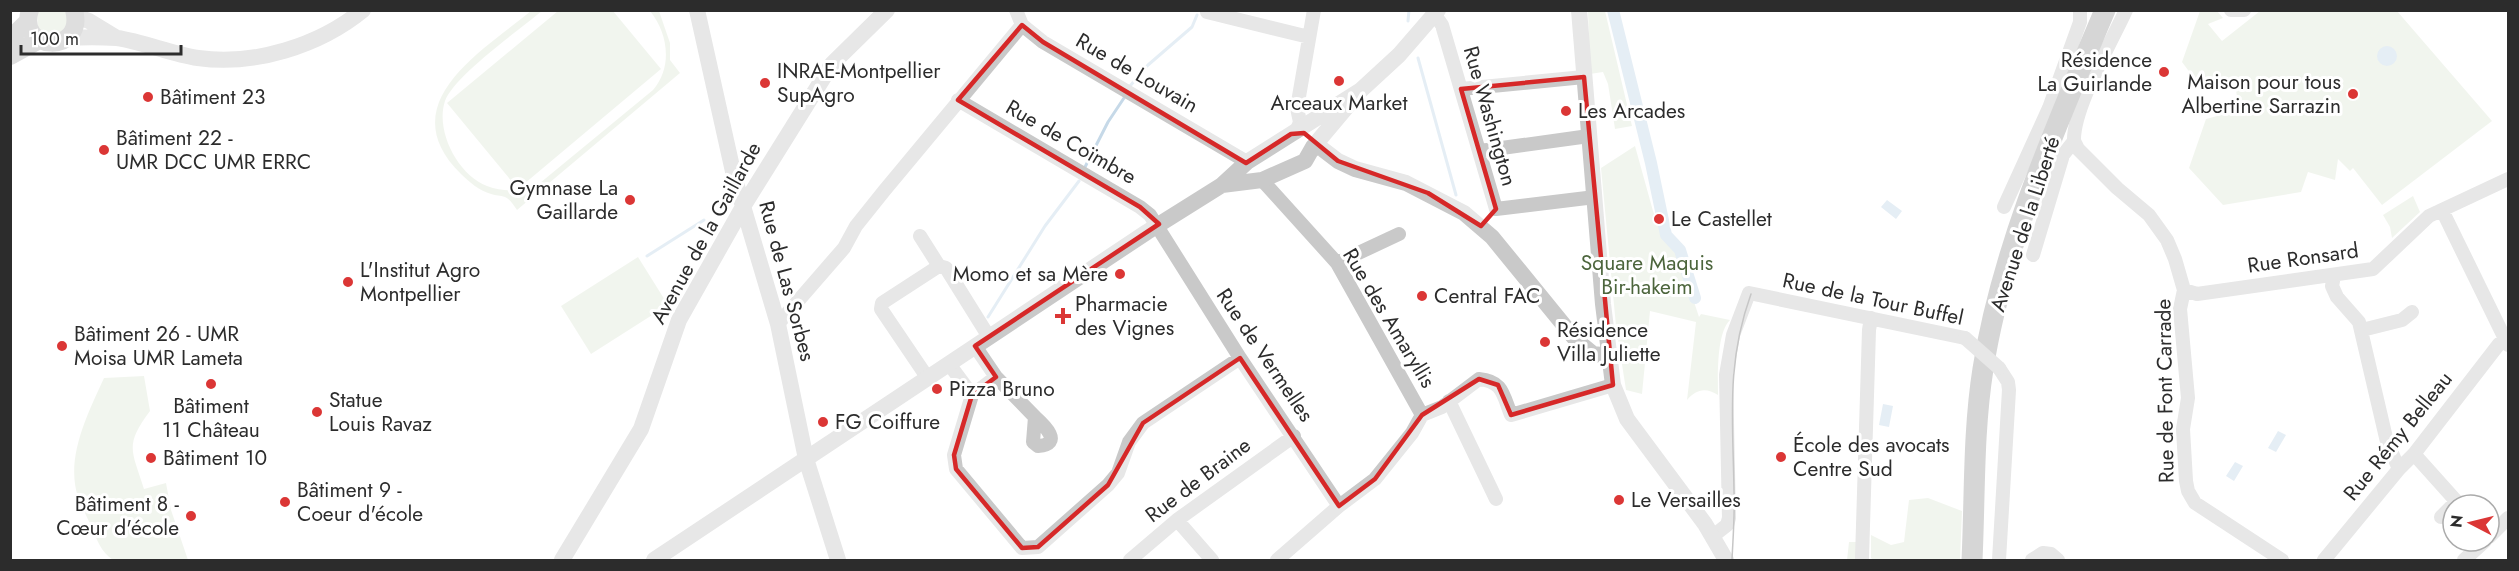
<svg xmlns="http://www.w3.org/2000/svg" width="2519" height="571" font-family="Jost,sans-serif">
<rect width="100%" height="100%" fill="#fff"/>
<path fill="#e1e9da" d="M 37,11 L 65,11 C 70,22 66,28 57,35 L 38,30 Z
M 531,11 L 542,11 C 519,30 454,76 445,101 C 435,131 458,175 487,186 C 506,193 523,191 540,183 L 653,90 C 673,67 668,33 650,11 L 659,11 L 670,43 L 670,60 L 680,73 L 517,210 C 514,206 510,199 505,197 C 500,195 496,196 491,194 C 480,191 469,182 461,174 C 390,104 482,51 531,11 Z
M 558,11 L 613,11 L 661,69 L 518,189 L 447,103 Z
M 1588,11 L 1605,11 L 1632,126 L 1615,129 L 1608,84 L 1603,72 L 1590,74 Z
M 2200,11 L 2217,11 L 2223,18 L 2208,24 L 2222,41 L 2260,11 L 2397,11 L 2492,121 L 2382,205 L 2353,168 L 2350,171 L 2338,159 L 2335,180 L 2308,172 L 2301,192 L 2223,205 L 2189,168 L 2206,119 L 2239,110 L 2235,84 L 2202,89 L 2182,62 Z
M 1635,146 L 1653,211 L 1665,242 L 1678,253 L 1699,317 L 1701,314 L 1730,320 C 1716,334 1718,377 1718,395 C 1706,387 1696,389 1687,400 L 1696,322 L 1650,311 L 1642,394 L 1626,390 L 1616,326 L 1601,168 Z
M 2413,196 L 2420,212 L 2392,238 L 2390,227 L 2383,215 Z
M 638,257 L 668,305 L 591,354 L 561,306 Z
M 144,376 L 150,411 C 124,446 132,450 144,489 L 166,483 L 171,510 L 188,560 L 113,560 C 101,552 97,540 91,526 C 87,517 82,507 78,497 C 65,458 88,413 104,378 Z
M 1928,498 L 1962,511 L 1960,560 L 1873,560 L 1871,558 L 1871,535 L 1891,545 L 1904,542 L 1909,500 Z
M 1849,542 L 1857,542 L 1859,560 L 1847,560 Z"/>
<path fill="#c6d9e8" d="M2377 56a10 10 0 1 1 20 0a10 10 0 1 1-20 0Z
M 1887,200 L 1902,211 L 1896,219 L 1881,207 Z
M 1883,404 L 1893,406 L 1889,427 L 1879,425 Z
M 2278,431 L 2286,435 L 2276,452 L 2268,448 Z
M 2235,462 L 2243,466 L 2234,481 L 2226,476 Z"/>
<g fill="none" stroke-linecap="round" stroke-linejoin="round">
<path stroke="#c6d9e8" stroke-width="3" d="M 1408,21 L 1409,10
M 1418,58 L 1456,195
M 1130,86 L 1148,65 L 1192,27 L 1197,15
M 1084,169 L 1108,122 L 1124,98
M 647,256 L 704,220
M 988,317 L 1045,226 L 1079,181"/>
<path stroke="#c6d9e8" stroke-width="12" d="M 1613,10 L 1651,163 L 1666,235 L 1680,250 L 1695,298"/>
<path stroke="#c9c9c9" stroke-width="14" d="M 1016,10 L 1022,25 L 1043,42 L 1247,162
M 2231,10 L 2244,10
M 1207,12 L 1309,37
M 1435,15 L 1442,25 L 1496,209
M 1461,89 L 1584,77
M 958,100 L 1140,207 L 1150,215 L 1240,358 L 1339,506
M 1296,132 L 1300,122 L 1297,108 L 1314,10
M 2074,141 L 2078,149 L 2117,188 L 2149,215 L 2167,240 L 2175,259 L 2184,290 L 2180,309 L 2188,398 L 2183,429 L 2186,481 L 2188,491 L 2195,503 L 2282,560
M 2074,141 C 2073,108 2111,43 2126,10
M 1480,151 L 1589,136
M 1262,180 L 1337,263 L 1422,415
M 2004,207 L 2049,108 L 2080,22 L 2080,10
M 1496,209 L 1595,197
M 2442,210 L 2508,345
M 920,236 L 939,266 L 946,268 L 989,337
M 2033,255 L 2063,155 L 2074,141
M 1337,263 L 1399,234
M 2334,276 L 2332,286 L 2337,297 L 2359,322 L 2387,442 L 2399,469
M 2184,290 L 2197,294 L 2373,269 L 2429,216 L 2508,179
M 778,324 L 844,248 L 856,226 L 884,191 L 1022,25
M 2362,330 L 2402,320 L 2412,312
M 975,346 L 996,377 L 1035,417 L 1033,442 L 1038,446 C 1064,444 1044,425 1035,417
M 949,364 L 972,395 L 954,455 L 956,469 L 1022,548 L 1038,547 L 1108,485 L 1118,473 L 1129,442 L 1143,423 L 1240,358
M 927,377 L 881,309 L 882,303 L 939,266
M 972,395 L 996,377
M 1449,401 L 1496,499
M 1422,415 L 1442,407 L 1479,379 C 1503,381 1503,395 1511,415 L 1613,385
M 2414,454 L 2457,502
M 2441,517 L 2453,505
M 1177,520 L 1212,560
M 1713,536 L 1727,525 L 1729,518 L 1726,375 L 1733,335 L 1749,293 L 1965,338
M 2489,537 L 2508,518
M 1862,558 L 1869,330 L 1871,318
M 1130,560 L 1177,520 L 1294,436
M 1277,560 L 1339,506 L 1375,479 L 1412,433 L 1422,415
M 1999,560 L 2009,390 L 2008,382 L 1999,368
M 2032,560 L 2043,553 L 2051,554 L 2058,560
M 2324,560 L 2399,469 L 2414,454 L 2499,344 L 2508,338
M 2464,560 L 2485,541"/>
<path stroke="#c9c9c9" stroke-width="16" d="M 697,10 L 734,176 L 778,324 L 806,459 L 838,560
M 1579,10 L 1603,304 L 1613,385 L 1627,419 L 1705,524 L 1726,560
M 75,16 L 89,21 L 117,38
M 66,38 C 83,37 101,37 117,38 C 144,42 171,54 198,58 C 254,66 319,46 363,10
M 1313,147 L 1321,148 L 1338,161 L 1355,169 L 1406,183 L 1464,213 L 1492,237 L 1576,340 L 1593,354 L 1609,356
M 1222,185 L 1262,180 L 1305,161 L 1313,147 L 1361,90 L 1399,55 L 1438,10
M 562,560 L 641,429 L 679,320 L 744,205 L 832,64 L 887,10
M 654,560 L 1147,232 L 1222,185 L 1247,162 L 1361,90"/>
<path stroke="#b6b6b6" stroke-width="18" d="M 30,10 C 16,52 86,55 74,10
M 10,39 L 28,21
M 10,56 L 39,40"/>
<path stroke="#a4a4a4" stroke-width="21" d="M 1972,560 C 1975,497 1973,432 1983,369 C 2002,247 2057,124 2105,10"/>
<path stroke="#818181" stroke-width="1.5" d="M 1732,560 C 1733,537 1735,514 1734,491 C 1733,419 1726,363 1751,294"/>
<path stroke="#c9c9c9" stroke-width="14" d="M 1965,338 L 1999,368"/>
</g>
<path d="M0 0H2519V571H0ZM 1022,25 L 1043,42 L 1246,163 L 1291,134 L 1304,133 L 1338,161 L 1428,193 L 1481,226 L 1496,209 L 1461,89 L 1584,77 L 1613,385 L 1511,415 L 1498,385 L 1479,379 L 1422,415 L 1375,479 L 1339,506 L 1240,358 L 1143,423 L 1108,485 L 1038,547 L 1022,548 L 956,469 L 954,455 L 972,395 L 996,377 L 975,346 L 1159,224 L 1140,207 L 958,100 Z" fill="#fff" fill-opacity=".55" fill-rule="evenodd"/>
<path fill="none" stroke="#d62828" stroke-width="4.5" stroke-linejoin="round" d="M 1022,25 L 1043,42 L 1246,163 L 1291,134 L 1304,133 L 1338,161 L 1428,193 L 1481,226 L 1496,209 L 1461,89 L 1584,77 L 1613,385 L 1511,415 L 1498,385 L 1479,379 L 1422,415 L 1375,479 L 1339,506 L 1240,358 L 1143,423 L 1108,485 L 1038,547 L 1022,548 L 956,469 L 954,455 L 972,395 L 996,377 L 975,346 L 1159,224 L 1140,207 L 958,100 Z"/>
<g fill="#db3635" stroke="#fff" stroke-width="2">
<circle cx="2164" cy="72" r="6"/>
<circle cx="1339" cy="81" r="6"/>
<circle cx="765" cy="83" r="6"/>
<circle cx="2353" cy="94" r="6"/>
<circle cx="148" cy="97" r="6"/>
<circle cx="1566" cy="111" r="6"/>
<circle cx="104" cy="150" r="6"/>
<circle cx="630" cy="200" r="6"/>
<circle cx="1659" cy="219" r="6"/>
<circle cx="1120" cy="274" r="6"/>
<circle cx="348" cy="282" r="6"/>
<circle cx="1422" cy="296" r="6"/>
<path d="M1060 307h6v6h6v6h-6v6h-6v-6h-6v-6h6z"/>
<circle cx="1545" cy="342" r="6"/>
<circle cx="62" cy="346" r="6"/>
<circle cx="211" cy="384" r="6"/>
<circle cx="937" cy="389" r="6"/>
<circle cx="317" cy="412" r="6"/>
<circle cx="823" cy="422" r="6"/>
<circle cx="1781" cy="457" r="6"/>
<circle cx="151" cy="458" r="6"/>
<circle cx="1619" cy="500" r="6"/>
<circle cx="285" cy="502" r="6"/>
<circle cx="191" cy="516" r="6"/>
</g>
<g text-anchor="middle" stroke-width="6" stroke-linejoin="round" paint-order="stroke">
<g font-size="21" fill="#2c2c2c" stroke="#fff" text-anchor="start">
<text x="2152" y="67" text-anchor="end">Résidence<tspan x="2152" dy="24">La Guirlande</tspan></text>
<text x="777" y="78">INRAE-Montpellier<tspan x="777" dy="24">SupAgro</tspan></text>
<text x="2341" y="89" text-anchor="end">Maison pour tous<tspan x="2341" dy="24">Albertine Sarrazin</tspan></text>
<text x="160" y="104">Bâtiment 23</text>
<text x="1339" y="110" text-anchor="middle">Arceaux Market</text>
<text x="1578" y="118">Les Arcades</text>
<text x="116" y="145">Bâtiment 22 -<tspan x="116" dy="24">UMR DCC UMR ERRC</tspan></text>
<text x="618" y="195" text-anchor="end">Gymnase La<tspan x="618" dy="24">Gaillarde</tspan></text>
<text x="1671" y="226">Le Castellet</text>
<text x="360" y="277">L'Institut Agro<tspan x="360" dy="24">Montpellier</tspan></text>
<text x="1108" y="281" text-anchor="end">Momo et sa Mère</text>
<text x="1434" y="303">Central FAC</text>
<text x="1075" y="311">Pharmacie<tspan x="1075" dy="24">des Vignes</tspan></text>
<text x="1557" y="337">Résidence<tspan x="1557" dy="24">Villa Juliette</tspan></text>
<text x="74" y="341">Bâtiment 26 - UMR<tspan x="74" dy="24">Moisa UMR Lameta</tspan></text>
<text x="949" y="396">Pizza Bruno</text>
<text x="329" y="407">Statue<tspan x="329" dy="24">Louis Ravaz</tspan></text>
<text x="211" y="413" text-anchor="middle">Bâtiment<tspan x="211" dy="24">11 Château</tspan></text>
<text x="835" y="429">FG Coiffure</text>
<text x="1793" y="452">École des avocats<tspan x="1793" dy="24">Centre Sud</tspan></text>
<text x="163" y="465">Bâtiment 10</text>
<text x="297" y="497">Bâtiment 9 -<tspan x="297" dy="24">Coeur d'école</tspan></text>
<text x="1631" y="507">Le Versailles</text>
<text x="179" y="511" text-anchor="end">Bâtiment 8 -<tspan x="179" dy="24">Cœur d'école</tspan></text>
</g>
<g font-size="21" fill="#2c2c2c" stroke="#fff">
<text transform="translate(1137 73) rotate(30)" y="7">Rue de Louvain</text>
<text transform="translate(1490 116) rotate(74)" y="7">Rue Washington</text>
<text transform="translate(1071 142) rotate(30)" y="7">Rue de Coïmbre</text>
<text transform="translate(2025 224) rotate(-72)" y="7">Avenue de la Liberté</text>
<text transform="translate(706 233) rotate(-61)" y="7">Avenue de la Gaillarde</text>
<text transform="translate(2303 258) rotate(-8)" y="7">Rue Ronsard</text>
<text transform="translate(787 281) rotate(75)" y="7">Rue de Las Sorbes</text>
<text transform="translate(1873 299) rotate(12)" y="7">Rue de la Tour Buffel</text>
<text transform="translate(1389 318) rotate(59)" y="7">Rue des Amaryllis</text>
<text transform="translate(1265 355) rotate(56)" y="7">Rue de Vermelles</text>
<text transform="translate(2165 391) rotate(-91)" y="7">Rue de Font Carrade</text>
<text transform="translate(2398 436) rotate(-51)" y="7">Rue Rémy Belleau</text>
<text transform="translate(1198 480) rotate(-37)" y="7">Rue de Braine</text>
</g>
<g font-size="21" fill="#4c653c" stroke="#fff">
<text x="1647" y="270">Square Maquis<tspan x="1647" dy="24">Bir-hakeim</tspan></text>
</g>
</g>
<rect width="2519" height="571" fill="none" stroke="#2c2c2c" stroke-width="24"/>
<g transform="translate(2471 523) rotate(277)"><circle r="28" fill="#ffffff" stroke="#ababab" stroke-width="1.5"/>
<path d="M0-4.5L10 22L0 15L-10 22Z" fill="#db3635"/>
<text y="-9" font-size="16" font-weight="bold" text-anchor="middle" fill="#2c2c2c">N</text>
</g>
<path d="M21 45v9h160v-9" fill="none" stroke="#2c2c2c" stroke-width="3"/>
<text x="30" y="45" font-size="18" fill="#2c2c2c" stroke="#ffffff" stroke-width="4.5" paint-order="stroke">100 m</text>
</svg>
